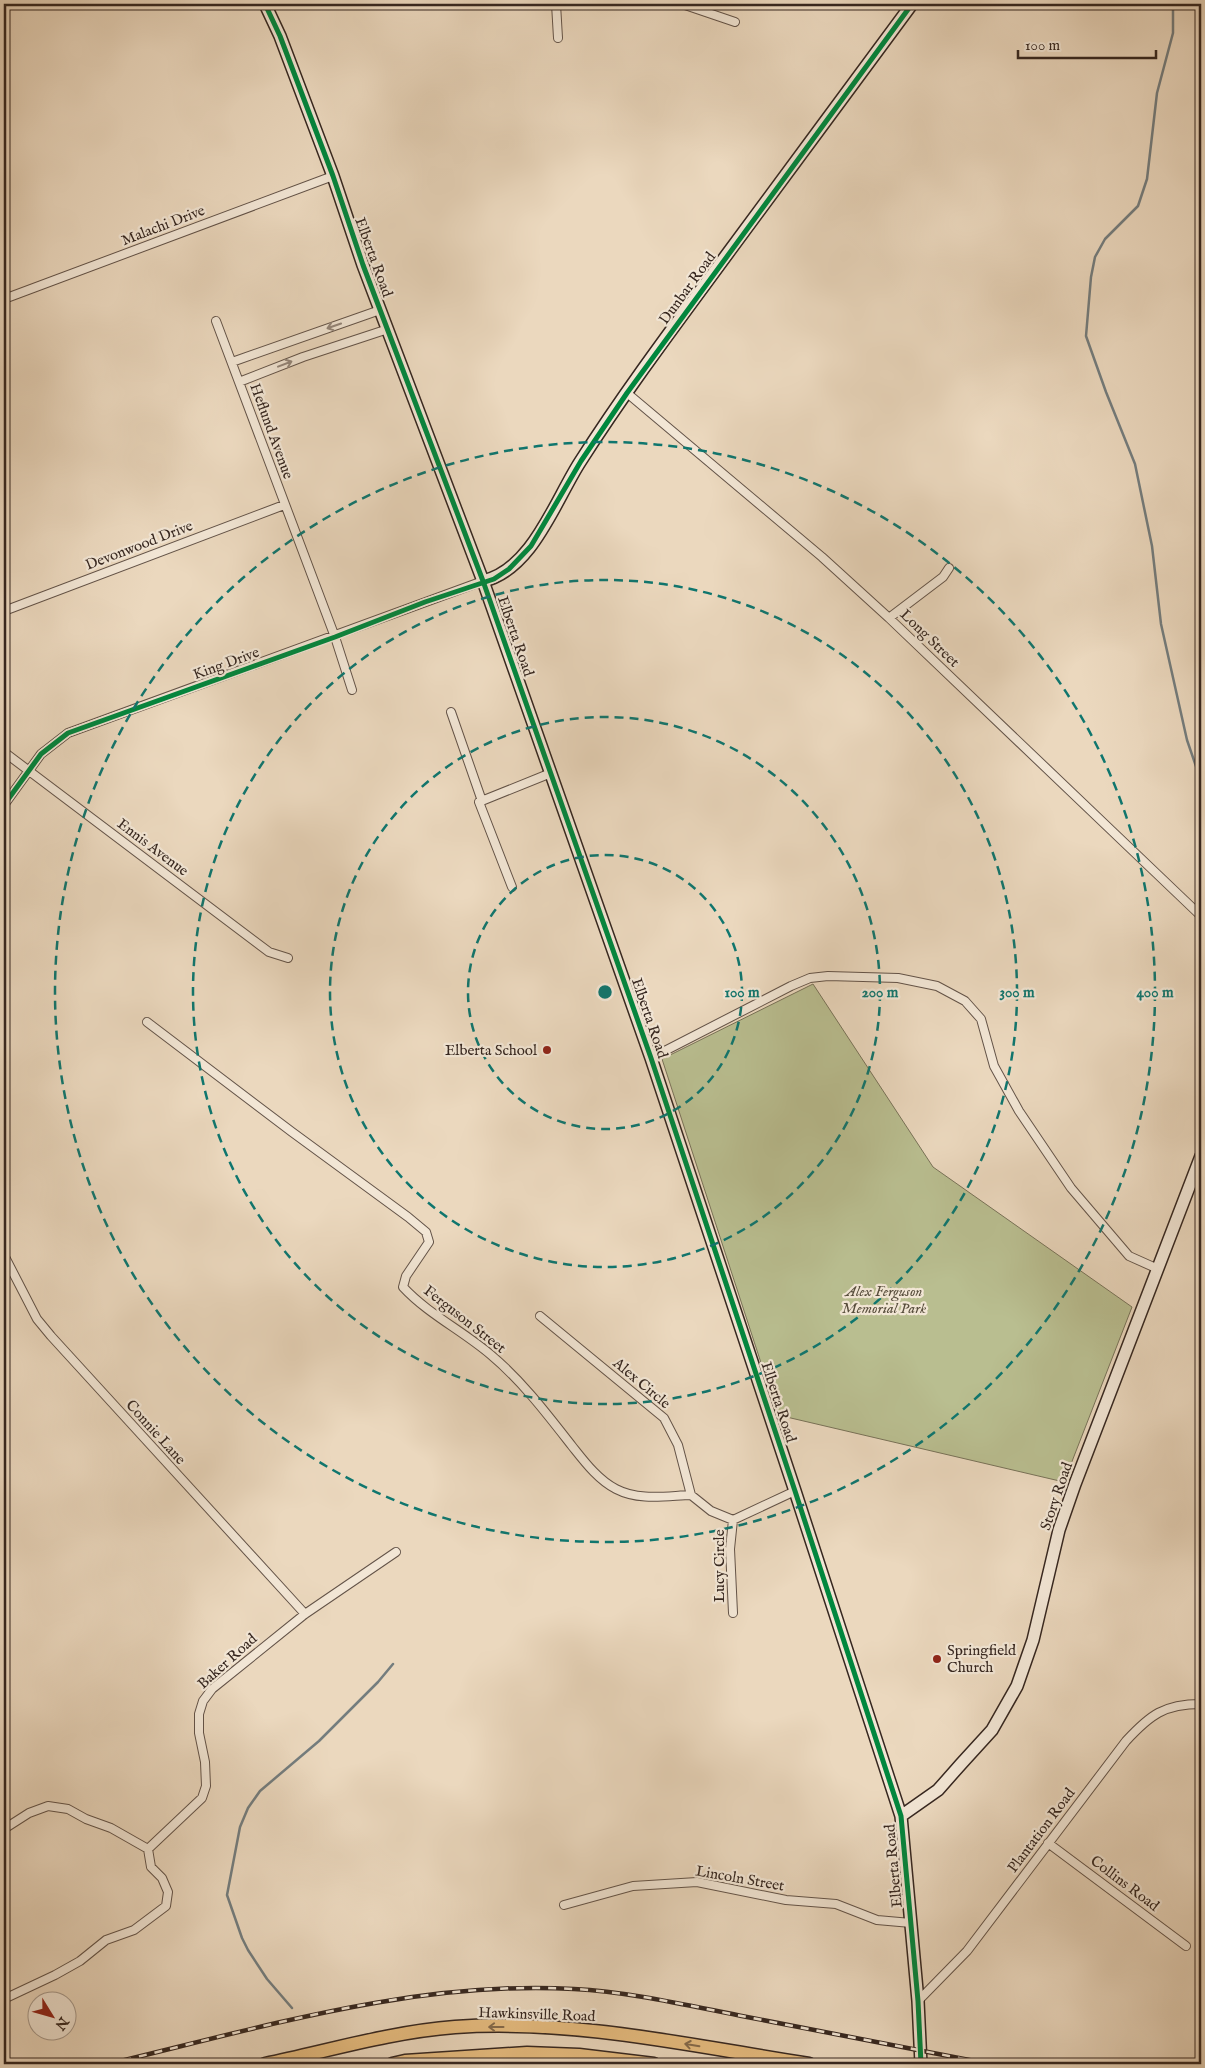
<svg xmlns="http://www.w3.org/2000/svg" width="1205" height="2068" font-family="'IM FELL English',serif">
<rect width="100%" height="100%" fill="#ebd8be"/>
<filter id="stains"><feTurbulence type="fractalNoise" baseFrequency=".004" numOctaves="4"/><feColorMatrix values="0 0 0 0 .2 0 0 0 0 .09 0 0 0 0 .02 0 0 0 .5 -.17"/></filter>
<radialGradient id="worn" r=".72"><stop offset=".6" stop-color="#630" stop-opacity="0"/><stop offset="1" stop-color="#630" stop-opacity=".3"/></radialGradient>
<path fill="#b9be90" stroke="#787258" d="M 813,984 L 933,1167 L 1132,1307 L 1064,1482 L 778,1415 L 662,1059 Z"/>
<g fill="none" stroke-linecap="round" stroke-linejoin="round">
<path stroke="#747d7e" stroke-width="2.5" d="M 1173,4 L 1173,33 L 1157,93 L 1147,179 L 1138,206 L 1105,239 L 1095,257 L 1091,277 L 1086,336 L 1106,392 L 1135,464 L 1152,546 L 1161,624 L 1187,740 L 1201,781
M 292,2008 L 267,1979 L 248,1950 L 242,1938 L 227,1895 L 240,1827 L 248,1808 L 260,1791 L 319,1741 L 378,1682 L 393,1664"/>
<defs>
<path id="street" d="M 556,4 L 558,38
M 682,4 L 735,22
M 4,299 L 333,176
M 216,321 L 335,637 L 352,690
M 232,362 L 380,310
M 239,382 L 303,357 L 388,329
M 627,393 L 822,557 L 889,618 L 1201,916
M 4,611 L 284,505
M 889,618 L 943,577 L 949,568
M 451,712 L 482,801
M 4,752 L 269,952 L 288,958
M 4,805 L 41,754 L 68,733 L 483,581
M 512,887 L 479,802 L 551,773
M 147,1022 L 292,1132 L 408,1217 L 426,1232 L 429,1242 L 406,1276 L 403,1287 C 428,1314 463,1331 491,1355 C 522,1381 547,1414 572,1446 C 584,1461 598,1480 616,1489 C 639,1501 665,1496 691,1495 L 711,1511 L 733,1520 L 795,1491
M 651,1058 L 791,986 L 810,978 L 828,976 L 898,978 L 937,986 L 965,1001 L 981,1019 L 994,1066 L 1019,1111 L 1071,1188 L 1129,1256 L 1158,1269
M 4,1255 L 37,1319 L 51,1336 L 305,1614
M 540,1316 L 664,1418 L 678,1445 L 691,1495
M 733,1613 L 730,1549 L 733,1520
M 4,1829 L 29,1813 L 48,1806 L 68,1809 L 86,1819 L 111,1828 L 148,1849
M 1048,1843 L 1186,1946
M 564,1905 L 633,1886 L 697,1882 L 786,1900 L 836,1904 L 877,1920 L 911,1923
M 4,1999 L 55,1975 L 80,1961 L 106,1940 L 134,1930 L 166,1906 L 168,1892 L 162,1878 L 151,1867 L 148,1849 L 202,1798 L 206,1786 L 205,1762 L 199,1733 L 199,1714 L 203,1701 L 212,1689 L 305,1614 L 396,1552
M 918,2001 L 967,1951 L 1126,1741 C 1150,1715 1164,1704 1201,1704"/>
<path id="secondary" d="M 265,4 L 280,36 L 333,176 L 363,265 L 483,581 L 651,1058 L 795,1491 L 901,1816 L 918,2001 L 921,2064
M 483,581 C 532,570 555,501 580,462 C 626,390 678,321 728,253 C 789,170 851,87 912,4
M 901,1816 L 938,1790 L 961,1764 L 992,1730 L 1017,1686 L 1033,1640 L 1059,1530 L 1075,1484 L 1201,1156"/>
<path id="primary" d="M 265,2064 C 328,2051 390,2032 455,2027 C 574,2019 693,2046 809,2064
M 392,2064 L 405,2061 L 527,2053 L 579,2055 L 654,2064"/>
</defs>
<use href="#street" stroke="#635348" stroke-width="10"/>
<use href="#secondary" stroke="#362720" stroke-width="14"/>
<use href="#primary" stroke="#362720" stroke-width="15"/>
<use href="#street" stroke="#f2e6d5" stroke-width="8"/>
<use href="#secondary" stroke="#f2e6d5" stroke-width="11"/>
<use href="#primary" stroke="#e6bc7f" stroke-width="12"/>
<defs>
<path id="rail" d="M 108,2064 C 260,2028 416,1980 574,1989 C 632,1992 690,2006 747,2017 C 828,2033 909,2048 990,2064"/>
</defs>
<use href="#rail" stroke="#362720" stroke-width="4.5"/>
<use href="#rail" stroke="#f2e6d5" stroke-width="2.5" stroke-dasharray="8" stroke-linecap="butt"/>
<defs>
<path id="cycleway" d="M 265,4 L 280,36 L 333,176 L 363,265 L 483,581 L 651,1058 L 795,1491 L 901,1816 L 918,2001 L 921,2064
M 4,805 L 41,754 L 68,733 L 335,637 L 425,602 L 494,579 L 509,569 L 531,546 L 581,461 L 627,393 L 912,4"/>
</defs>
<use href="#cycleway" stroke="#f2e6d5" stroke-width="8"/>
<use href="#cycleway" stroke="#00873e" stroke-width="5"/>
</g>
<defs><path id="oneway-shaft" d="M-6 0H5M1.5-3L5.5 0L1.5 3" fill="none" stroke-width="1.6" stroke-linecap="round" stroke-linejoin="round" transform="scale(1.25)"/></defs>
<g stroke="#94867a">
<use href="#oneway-shaft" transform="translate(334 326) rotate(161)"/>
<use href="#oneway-shaft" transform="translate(285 364) rotate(-21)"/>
</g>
<g stroke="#856a4b">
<use href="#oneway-shaft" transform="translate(496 2027) rotate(180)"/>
<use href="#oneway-shaft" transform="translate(692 2045) rotate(-171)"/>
</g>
<g fill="none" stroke="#0f766e" stroke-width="2.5" stroke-dasharray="9 6">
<circle cx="605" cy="992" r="137"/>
<circle cx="605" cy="992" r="275"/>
<circle cx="605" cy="992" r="412"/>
<circle cx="605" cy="992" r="550"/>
</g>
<g fill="#8f2418" stroke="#f2e6d5" stroke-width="2">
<circle cx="547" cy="1050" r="5"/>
<circle cx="937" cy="1659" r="5"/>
</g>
<g text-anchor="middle" stroke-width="4.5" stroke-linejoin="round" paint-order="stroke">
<g font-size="15" fill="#362720" stroke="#f2e6d5">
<text transform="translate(163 225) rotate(-21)" y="5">Malachi Drive</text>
<text transform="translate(374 257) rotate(70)" y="5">Elberta Road</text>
<text transform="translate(687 288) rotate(-54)" y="5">Dunbar Road</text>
<text transform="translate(272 431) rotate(70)" y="5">Heflund Avenue</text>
<text transform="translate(139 545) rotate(-21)" y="5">Devonwood Drive</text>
<text transform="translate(516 636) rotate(71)" y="5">Elberta Road</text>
<text transform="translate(930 638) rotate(44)" y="5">Long Street</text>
<text transform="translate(226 663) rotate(-20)" y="5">King Drive</text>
<text transform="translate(153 847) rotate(37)" y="5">Ennis Avenue</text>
<text transform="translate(650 1018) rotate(71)" y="5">Elberta Road</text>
<text transform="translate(465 1319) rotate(38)" y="5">Ferguson Street</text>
<text transform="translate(642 1383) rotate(40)" y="5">Alex Circle</text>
<text transform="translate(779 1402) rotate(72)" y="5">Elberta Road</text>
<text transform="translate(156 1432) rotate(48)" y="5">Connie Lane</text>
<text transform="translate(1056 1496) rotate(-71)" y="5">Story Road</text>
<text transform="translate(719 1566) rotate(-90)" y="5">Lucy Circle</text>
<text transform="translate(227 1661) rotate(-42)" y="5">Baker Road</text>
<text transform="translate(1041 1830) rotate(-53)" y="5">Plantation Road</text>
<text transform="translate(893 1866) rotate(-95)" y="5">Elberta Road</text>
<text transform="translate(740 1878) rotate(10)" y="5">Lincoln Street</text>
<text transform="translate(1125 1883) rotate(37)" y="5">Collins Road</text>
<text transform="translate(537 2014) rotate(2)" y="5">Hawkinsville Road</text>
</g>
<g font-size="15" fill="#362720" stroke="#f2e6d5" text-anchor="end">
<text x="537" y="1055">Elberta School</text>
<text x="947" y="1655" text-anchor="start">Springfield<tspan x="947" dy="17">Church</tspan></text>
</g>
<g font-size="15" font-style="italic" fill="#574d3c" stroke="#f2e6d5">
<text x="884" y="1296">Alex Ferguson<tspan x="884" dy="17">Memorial Park</tspan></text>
</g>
</g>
<circle cx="605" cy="992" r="8" fill="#0f766e" stroke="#f2e6d5" stroke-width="2.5"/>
<g font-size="15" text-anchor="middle" font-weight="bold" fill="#0f766e" stroke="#f2e6d5" stroke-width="4.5" stroke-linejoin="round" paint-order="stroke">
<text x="742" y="997">100 m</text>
<text x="880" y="997">200 m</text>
<text x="1017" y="997">300 m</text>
<text x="1155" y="997">400 m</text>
</g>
<rect width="1205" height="2068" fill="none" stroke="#ebd8be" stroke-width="20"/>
<rect x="5" y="5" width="1195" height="2058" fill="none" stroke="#362720" stroke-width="2.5"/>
<rect x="10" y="10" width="1185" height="2048" fill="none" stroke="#362720"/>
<g transform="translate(52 2016) rotate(127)"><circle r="24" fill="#f2e6d5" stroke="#a79a8d"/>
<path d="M0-4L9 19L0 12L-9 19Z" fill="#8f2418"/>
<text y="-8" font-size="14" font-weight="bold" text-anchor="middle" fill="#362720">N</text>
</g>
<path d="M1018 50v8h138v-8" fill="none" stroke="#362720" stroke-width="2.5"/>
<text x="1025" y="50" font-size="15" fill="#362720" stroke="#f2e6d5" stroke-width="4" paint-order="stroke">100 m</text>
<rect width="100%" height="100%" filter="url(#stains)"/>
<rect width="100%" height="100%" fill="url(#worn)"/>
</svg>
